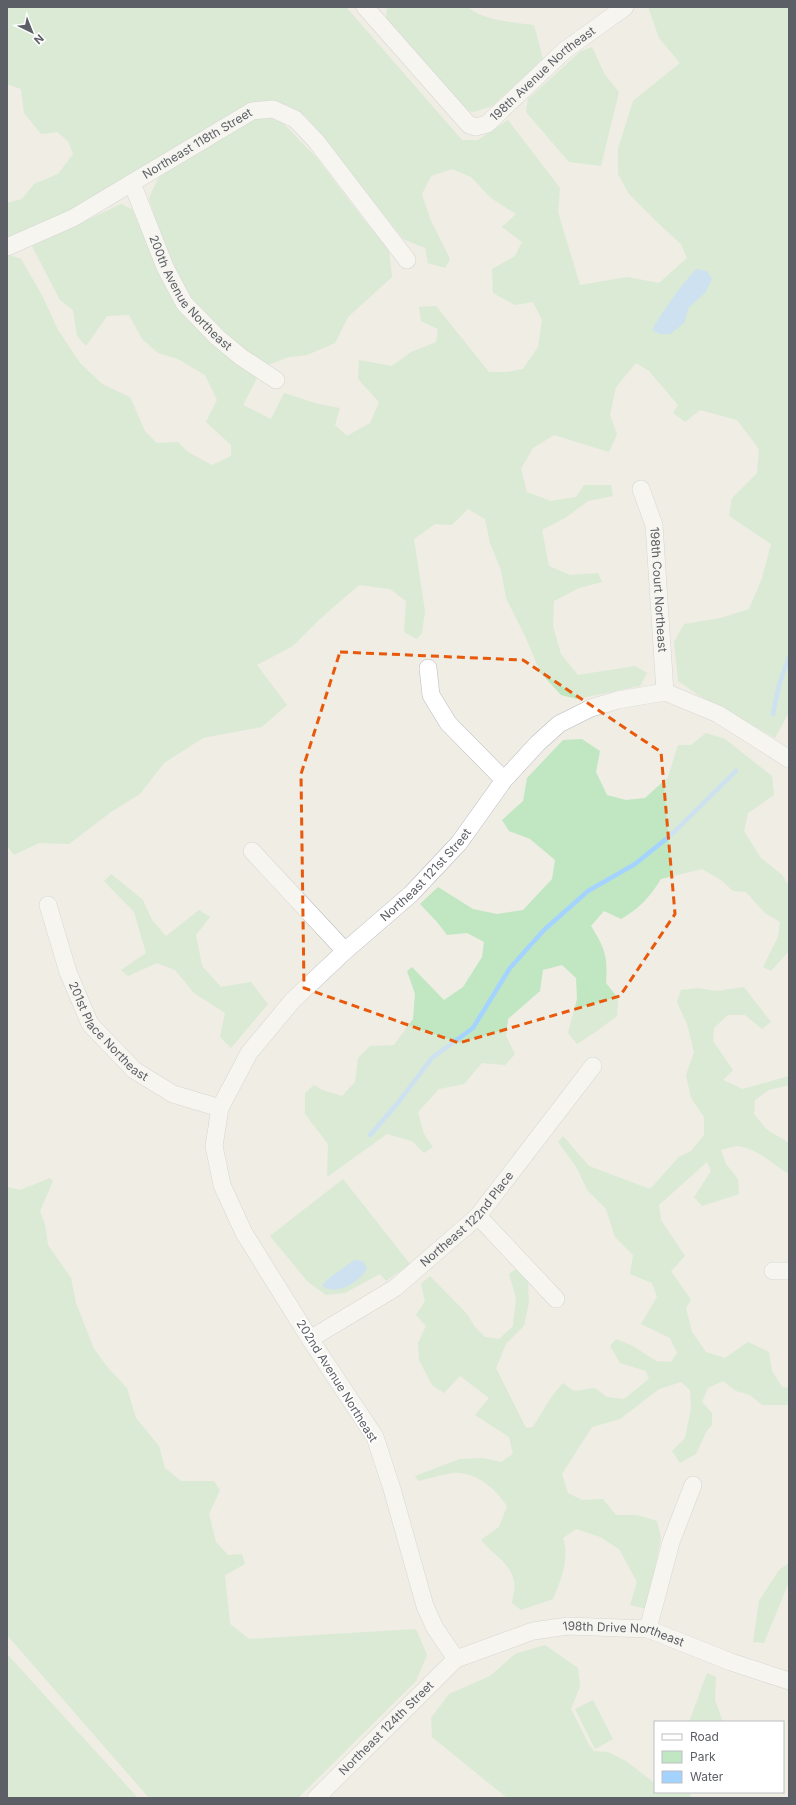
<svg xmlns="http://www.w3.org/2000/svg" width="796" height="1805" font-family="Inter,sans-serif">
<rect width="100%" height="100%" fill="#efede4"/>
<path fill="#c0e7c2" d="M 7,7 L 346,7 L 462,140 L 478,140 L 508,120 L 560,188 L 558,212 L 580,285 L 627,277 L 659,283 L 687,258 L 681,244 L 658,223 L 629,194 L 618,174 L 618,149 L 633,101 L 680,63 L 659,38 L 648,7 L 789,7 L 789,712 L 775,738 L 700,696 L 678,681 L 674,642 L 684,624 L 721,618 L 749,609 L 762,578 L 771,544 L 729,516 L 732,498 L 757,473 L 759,449 L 737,420 L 700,410 L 685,422 L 673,413 L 678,405 L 649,371 L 636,363 L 616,387 L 610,415 L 617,434 L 609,452 L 554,435 L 533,448 L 521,469 L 527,492 L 551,501 L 576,497 L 584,485 L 611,485 L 613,496 L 588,501 L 565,518 L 542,530 L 549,566 L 570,575 L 598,573 L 602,582 L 579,588 L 554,601 L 553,626 L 561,654 L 578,675 L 635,666 L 647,673 L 640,686 L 577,699 L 561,695 L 540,672 L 526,638 L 506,598 L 501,570 L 490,543 L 485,519 L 468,509 L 452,525 L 435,524 L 414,539 L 425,611 L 422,633 L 417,639 L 404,632 L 406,601 L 390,589 L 359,585 L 320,619 L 293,646 L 257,665 L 287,705 L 262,727 L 203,738 L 164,763 L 140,794 L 111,812 L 69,844 L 39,843 L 14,855 L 7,846 L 7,254 L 21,259 L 42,295 L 58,330 L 80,363 L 102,384 L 130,397 L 145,431 L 157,443 L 178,442 L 188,452 L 212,465 L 231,456 L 231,445 L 206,422 L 217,400 L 205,375 L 178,359 L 158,353 L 142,339 L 129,315 L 107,316 L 86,346 L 77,336 L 73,310 L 60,300 L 32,246 L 121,204 L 132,209 L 156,261 L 223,353 L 257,378 L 243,405 L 271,419 L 284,393 L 318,404 L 340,408 L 335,425 L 347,436 L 370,423 L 379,402 L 358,379 L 359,360 L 392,366 L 411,352 L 436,342 L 438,329 L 421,321 L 419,307 L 436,306 L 489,372 L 507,372 L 523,369 L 538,347 L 542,320 L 533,302 L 515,305 L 493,293 L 492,269 L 515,256 L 522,242 L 502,227 L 516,214 L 491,198 L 471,177 L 452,169 L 431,176 L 422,194 L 431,221 L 450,259 L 445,268 L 428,263 L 425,248 L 403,239 L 306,116 L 284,104 L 257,101 L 193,137 L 90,202 L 7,239 L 7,203 L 22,199 L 34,184 L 58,174 L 73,154 L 68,141 L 57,132 L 41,134 L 24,113 L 21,89 L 7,84 Z
M 387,7 L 468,7 C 481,20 515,23 534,25 L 543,59 L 492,106 L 474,112 L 460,109 L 386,22 Z
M 592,47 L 605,75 L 619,92 L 601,166 L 569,162 L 526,112 L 528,99 L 581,51 Z
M 258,116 L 277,117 L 316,157 L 364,220 L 389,250 L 392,277 L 348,317 L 335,343 L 307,355 L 289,357 L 265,366 L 207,317 L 180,283 L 162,242 L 149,198 L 160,174 Z
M 706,733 L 725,739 L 772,776 L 774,795 L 748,813 L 744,831 L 761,858 L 782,875 L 789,886 L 789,951 L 771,971 L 763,967 L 778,937 L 780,922 L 765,913 L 746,892 L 733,891 L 721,880 L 702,869 L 661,879 C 649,898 640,908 621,919 L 604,911 L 591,926 C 605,948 608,957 606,983 L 618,998 L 617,1016 L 597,1031 L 577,1044 L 568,1033 L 577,999 L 576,978 L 562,965 L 543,970 L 540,991 L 508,1019 L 506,1036 L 515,1054 L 505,1065 L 482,1063 L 464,1084 L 439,1089 L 418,1112 L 424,1134 L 433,1147 L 424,1153 L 412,1141 L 387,1134 L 327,1177 L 328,1144 L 305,1114 L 305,1093 L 314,1085 L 322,1090 L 342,1096 L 355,1082 L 358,1058 L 370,1046 L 394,1045 L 413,1019 L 415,994 L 407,971 L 412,967 L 444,1000 L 463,987 L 482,957 L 484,942 L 467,933 L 447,935 L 437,922 L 420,904 L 438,887 L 473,909 L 497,914 L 523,910 L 552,879 L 555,860 L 530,839 L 509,831 L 502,820 L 523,801 L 527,778 L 563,740 L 582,739 L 600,751 L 596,772 L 607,795 L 626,800 L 645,798 L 668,777 L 678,745 L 691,745 Z
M 111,874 L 143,900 L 152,920 L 166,936 L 199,910 L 210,917 L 196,935 L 202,966 L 221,987 L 251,982 L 268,1004 L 231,1048 L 220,1037 L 225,1013 L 194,993 L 175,970 L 157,963 L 128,976 L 121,970 L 146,953 L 134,912 L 104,881 Z
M 744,987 L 771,1022 L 762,1029 L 745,1015 L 728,1015 L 714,1028 L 713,1041 L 733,1070 L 723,1080 L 743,1089 L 789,1076 L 789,1085 L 769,1090 L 755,1100 L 754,1114 L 766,1129 L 789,1143 L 789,1174 C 772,1164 758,1148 737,1146 C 732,1146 726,1149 721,1150 L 726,1164 L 738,1179 L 739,1194 L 702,1206 L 694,1197 L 711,1171 L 707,1162 L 659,1205 L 661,1220 L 685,1256 L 671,1271 L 691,1300 L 686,1308 L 692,1332 L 706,1352 L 725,1358 L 748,1342 L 769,1352 L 772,1371 L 782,1387 L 789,1388 L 789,1405 L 762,1405 L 750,1395 L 736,1391 L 723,1381 L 708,1388 L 702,1402 L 712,1413 L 712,1425 L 706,1432 L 696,1454 L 680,1463 L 672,1451 L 685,1438 L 691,1409 L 690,1390 L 681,1382 L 659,1389 L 620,1419 L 592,1427 L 562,1474 L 568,1493 L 582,1500 L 603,1499 L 616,1515 L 637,1515 L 657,1521 L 661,1538 L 647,1609 L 630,1605 L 637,1582 L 619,1549 L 600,1537 L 576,1529 L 563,1538 C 570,1558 561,1580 553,1599 L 521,1610 L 512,1603 C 513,1596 516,1587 514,1581 C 510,1562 492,1554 481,1540 L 499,1527 L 507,1506 C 496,1490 481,1476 461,1473 C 453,1471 427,1479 418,1481 L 415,1476 L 460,1459 L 483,1458 L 501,1462 L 513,1454 L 509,1437 L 475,1415 L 489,1398 L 460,1376 L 444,1393 L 432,1385 L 419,1360 L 418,1343 L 426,1326 L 416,1315 L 425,1301 L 421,1284 L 430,1276 L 468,1315 L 474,1326 L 485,1337 L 499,1339 L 513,1326 L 516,1298 L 509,1274 L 516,1269 L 528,1281 L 529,1302 L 524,1326 L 506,1344 L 496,1368 L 526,1428 L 533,1427 L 552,1396 L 563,1383 L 574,1391 L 595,1388 L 607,1397 L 624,1399 L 649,1379 L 646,1371 L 620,1363 L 610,1346 L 616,1339 L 633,1346 L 656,1361 L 671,1362 L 677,1353 L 670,1338 L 641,1324 L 657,1297 L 652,1283 L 630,1274 L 633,1255 L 615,1237 L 606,1209 L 587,1190 L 577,1168 L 558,1142 L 563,1136 L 589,1166 L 650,1189 L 679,1157 L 691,1151 L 704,1135 L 704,1117 L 691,1098 L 686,1075 L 694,1052 L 687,1024 L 677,1002 L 681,990 L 697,988 L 717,991 Z
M 50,1178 L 53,1181 L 40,1211 L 45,1225 L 48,1245 L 71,1278 L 76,1303 L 94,1349 L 109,1369 L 127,1388 L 136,1418 L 159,1446 L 165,1468 L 181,1481 L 214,1481 L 220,1490 L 209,1514 L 216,1542 L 228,1555 L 242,1554 L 245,1564 L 225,1575 L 230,1624 L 249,1639 L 416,1629 L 427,1655 L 416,1681 L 298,1798 L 149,1798 L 7,1635 L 7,1187 L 20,1190 Z
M 343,1179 L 410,1264 L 386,1281 L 380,1274 L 345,1293 L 326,1295 L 308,1282 L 270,1236 Z
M 789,1563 L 789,1582 L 764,1643 L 753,1642 L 759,1601 L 779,1570 Z
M 545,1645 L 578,1668 L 580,1686 L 571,1709 L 589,1745 L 594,1751 L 608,1752 L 626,1761 L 653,1782 L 655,1781 L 655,1792 L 690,1792 L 691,1798 L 507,1798 L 432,1737 L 431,1718 L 449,1694 L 490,1676 L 515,1654 Z
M 7,1654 L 138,1798 L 7,1798 Z
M 707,1673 L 716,1677 L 715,1700 L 723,1722 L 689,1722 Z
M 593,1700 L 613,1739 L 595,1749 L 575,1709 Z"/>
<path fill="#a4d3ff" d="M 696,269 L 707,271 L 712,279 L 705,293 L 689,307 L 684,323 L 670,334 L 660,334 L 652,330 C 665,308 679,288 696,269 Z
M 354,1260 L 363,1261 L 367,1269 C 358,1283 337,1296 322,1286 L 328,1279 Z"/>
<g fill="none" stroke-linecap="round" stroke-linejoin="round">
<path stroke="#a4d3ff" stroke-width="4.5" d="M 773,714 L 779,685 L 789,657
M 370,1135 L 397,1104 L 432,1058 L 473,1028 L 510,968 L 544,930 L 588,891 L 635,864 L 671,835 L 736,771"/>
<defs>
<g id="minor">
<path id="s1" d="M 365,7 L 469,125 L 476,127 L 487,124 L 564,51 L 625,7"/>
<path id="s2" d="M 132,183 L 165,267 L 184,303 L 217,337 L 241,357 L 276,380"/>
<path id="s3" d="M 7,247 L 73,218 L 252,111 L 273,109 L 295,119 L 316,141 L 407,260"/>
<path id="s4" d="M 641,489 L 654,525 L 665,692"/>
<path d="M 428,668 L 431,695 L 448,723 L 504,780"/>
<path d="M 665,692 L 718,714 L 789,759"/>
<path d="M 252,851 L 345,951"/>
<path id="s5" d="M 48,905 L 68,972 L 90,1024 L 134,1070 L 173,1094 L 220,1108"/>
<path d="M 478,1216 L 556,1299"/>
<path d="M 773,1271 L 789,1271"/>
<path id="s6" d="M 310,1339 L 395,1288 L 478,1216 L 593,1066"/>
<path d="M 648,1629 L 671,1542 L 693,1485"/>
<path id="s7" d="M 456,1659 L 435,1628 L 425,1606 L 392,1489 L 375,1437 L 310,1339 L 244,1233 L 222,1185 L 214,1146 L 220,1108 L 249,1053 L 293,1000 L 345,951 L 411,894 L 459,843 L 504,780 L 538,743 L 559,724 L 591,708 L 618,700 L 665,692"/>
<path id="s8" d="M 316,1798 L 456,1659 L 533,1631 L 568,1626 L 648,1629 L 731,1662 L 789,1681"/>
</g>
</defs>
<use href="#minor" stroke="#b9bbc0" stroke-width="18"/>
<use href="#minor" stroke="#fff" stroke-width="17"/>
</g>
<path d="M0 0H796V1805H0ZM 340,652 L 523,660 L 661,752 L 675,914 L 620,996 L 459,1043 L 304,988 L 301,774 Z" fill="#efede4" fill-opacity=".55" fill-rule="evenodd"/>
<path fill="none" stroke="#e8590c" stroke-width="3" stroke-dasharray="8 5" stroke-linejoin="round" d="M 340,652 L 523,660 L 661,752 L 675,914 L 620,996 L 459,1043 L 304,988 L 301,774 Z"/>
<g text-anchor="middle" stroke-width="3.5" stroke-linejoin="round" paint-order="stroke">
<g font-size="12" fill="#5c5f65" stroke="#fff">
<text dy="4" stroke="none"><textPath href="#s1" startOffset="251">198th Avenue Northeast</textPath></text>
<text dy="4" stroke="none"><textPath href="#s3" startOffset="217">Northeast 118th Street</textPath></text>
<text dy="4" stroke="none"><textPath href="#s2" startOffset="126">200th Avenue Northeast</textPath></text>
<text dy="4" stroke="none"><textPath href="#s4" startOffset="103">198th Court Northeast</textPath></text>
<text dy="4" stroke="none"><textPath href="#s7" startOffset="925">Northeast 121st Street</textPath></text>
<text dy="4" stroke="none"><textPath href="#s5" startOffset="143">201st Place Northeast</textPath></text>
<text dy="4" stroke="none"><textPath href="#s6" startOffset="199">Northeast 122nd Place</textPath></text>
<text transform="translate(337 1381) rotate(58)" y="4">202nd Avenue Northeast</text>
<text dy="4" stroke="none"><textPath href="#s8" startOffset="371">198th Drive Northeast</textPath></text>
<text dy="4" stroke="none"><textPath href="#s8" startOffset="99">Northeast 124th Street</textPath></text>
</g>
</g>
<rect width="796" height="1805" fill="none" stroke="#5c5f65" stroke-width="16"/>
<rect x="654" y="1721" width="130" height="72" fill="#ffffff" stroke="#bebfc1"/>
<rect x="662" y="1734" width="20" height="6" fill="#ffffff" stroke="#bebfc1"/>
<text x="690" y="1741" font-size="12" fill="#5c5f65">Road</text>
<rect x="662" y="1751" width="20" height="12" fill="#c0e7c2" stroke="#bebfc1"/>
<text x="690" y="1761" font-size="12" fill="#5c5f65">Park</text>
<rect x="662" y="1771" width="20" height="12" fill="#a4d3ff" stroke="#bebfc1"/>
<text x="690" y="1781" font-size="12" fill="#5c5f65">Water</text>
<g transform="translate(32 32) rotate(137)" stroke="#ffffff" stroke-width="3" paint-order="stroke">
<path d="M0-3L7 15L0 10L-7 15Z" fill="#5c5f65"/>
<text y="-6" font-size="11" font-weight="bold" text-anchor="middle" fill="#5c5f65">N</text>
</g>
</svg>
